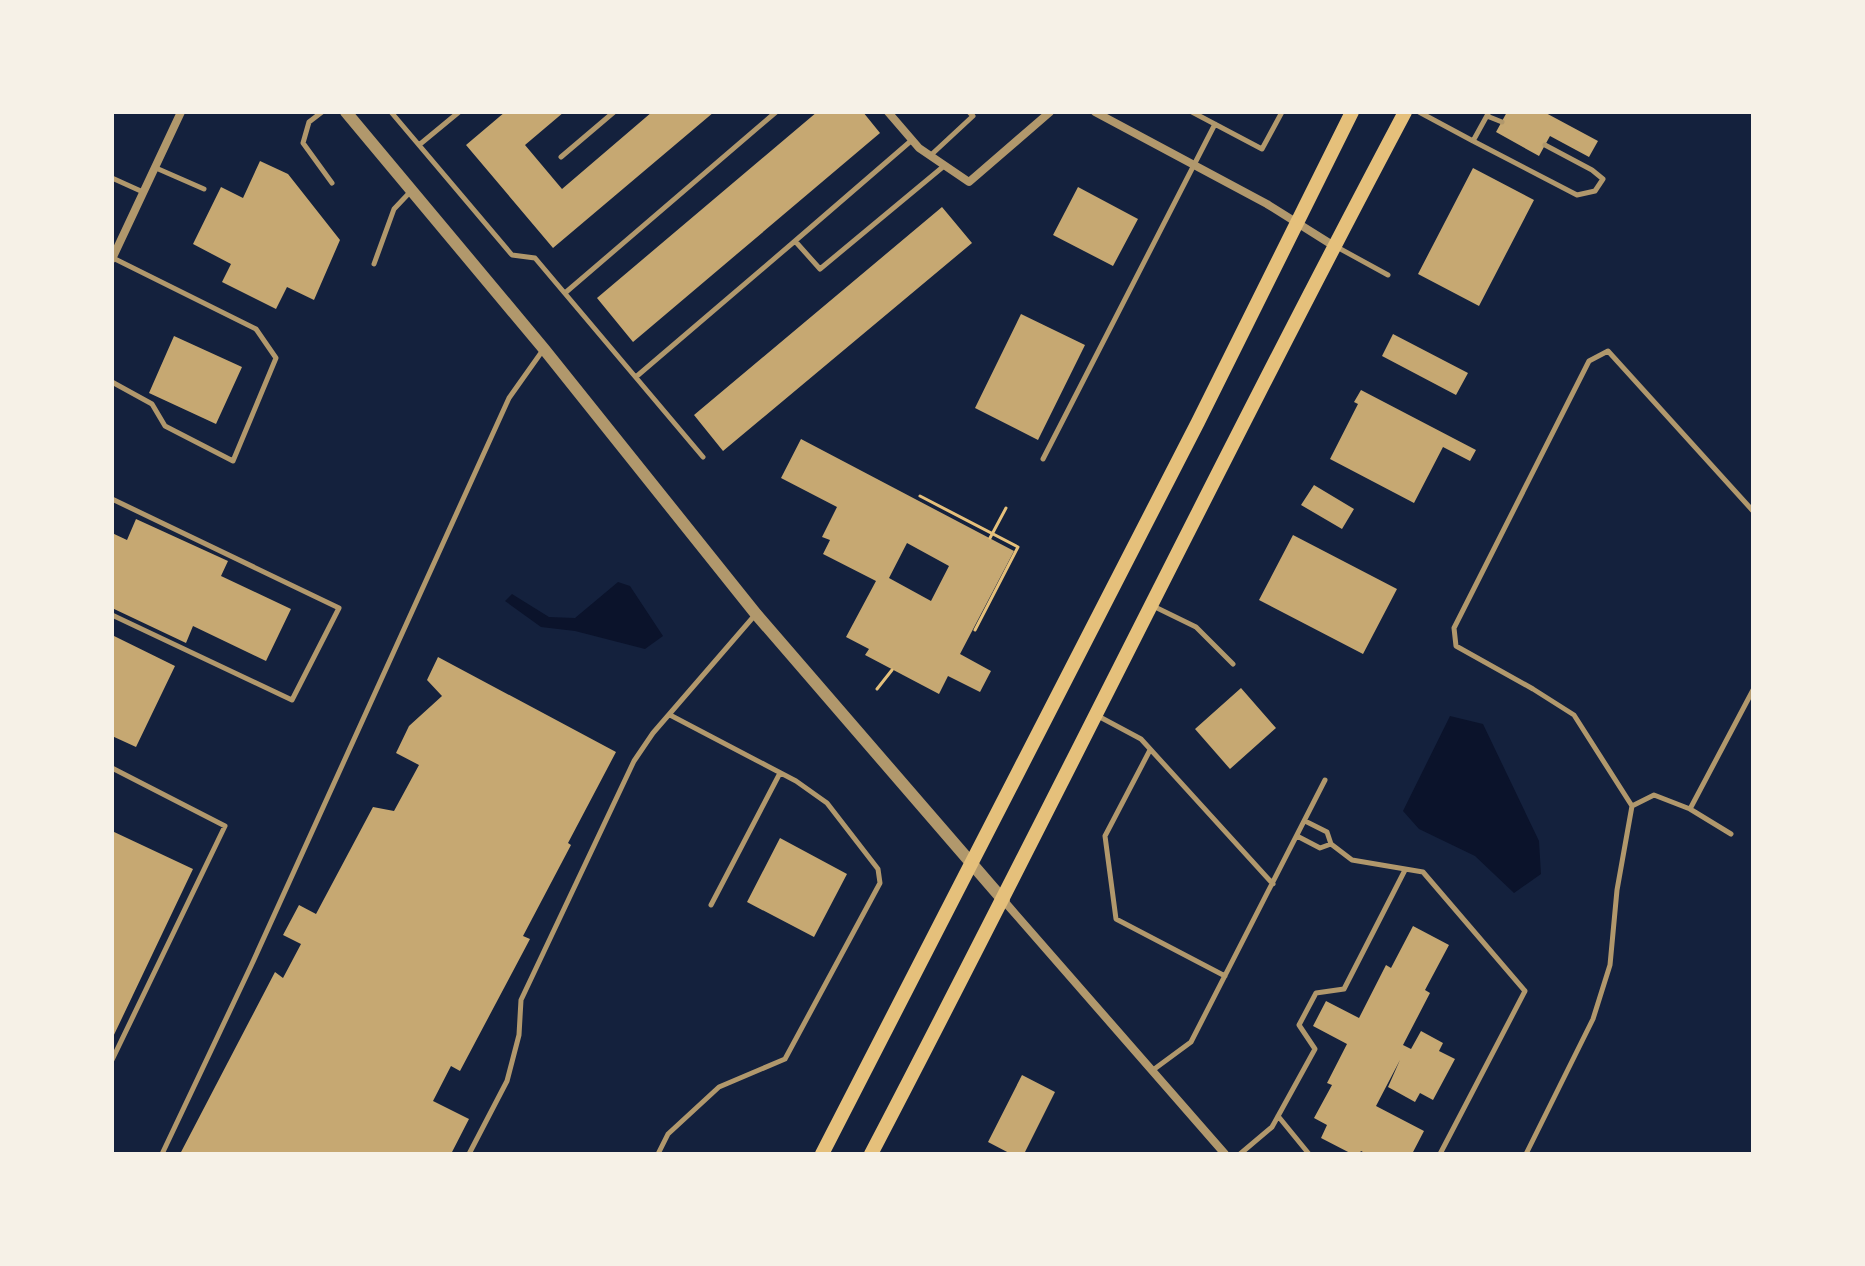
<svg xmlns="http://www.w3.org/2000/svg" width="1865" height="1266" font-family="'DM Sans',sans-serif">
<rect width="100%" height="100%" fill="#14213d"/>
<path fill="#0b132b" d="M 618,582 L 630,586 L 663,636 L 645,649 L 575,631 L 541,627 L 505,601 L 512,594 L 549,617 L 575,618 Z
M 1450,716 L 1483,724 L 1539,841 L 1541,874 L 1514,893 L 1475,856 L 1419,829 L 1403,811 Z"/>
<path fill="#c6a872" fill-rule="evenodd" d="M 505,112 L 564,112 L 525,145 L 562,189 L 652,112 L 714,112 L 553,248 L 466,145 Z
M 817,112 L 863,112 L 880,133 L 633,342 L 597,298 Z
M 1507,112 L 1544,112 L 1598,141 L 1589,157 L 1550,136 L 1539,156 L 1496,132 Z
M 260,161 L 288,174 L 340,240 L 314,300 L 287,287 L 276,309 L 222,282 L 231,264 L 193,244 L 221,187 L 243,198 Z
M 1473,168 L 1534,200 L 1479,306 L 1418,274 Z
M 1078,187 L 1138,219 L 1113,266 L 1053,235 Z
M 942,207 L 972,243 L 723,451 L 694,415 Z
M 1021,314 L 1085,345 L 1038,440 L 975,408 Z
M 1393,334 L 1468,373 L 1456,395 L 1382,356 Z
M 174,336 L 242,367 L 216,424 L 149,393 Z
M 1361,390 L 1476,450 L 1470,461 L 1443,447 L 1414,503 L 1330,459 L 1358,404 L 1354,402 Z
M 801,439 L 1014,551 L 960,654 L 991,671 L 980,692 L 948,676 L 939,694 L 865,655 L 869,649 L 846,637 L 876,581 L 823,554 L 830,540 L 822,537 L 837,507 L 781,478 ZM 907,543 L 949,566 L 931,601 L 889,578 Z
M 1314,485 L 1354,509 L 1342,529 L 1301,505 Z
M 136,519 L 228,561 L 221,576 L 291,609 L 266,661 L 193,626 L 186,643 L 112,608 L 112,533 L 127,540 Z
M 1293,535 L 1397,589 L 1363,654 L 1259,600 Z
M 112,635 L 175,666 L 136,747 L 112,736 Z
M 438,657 L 616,752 L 568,843 L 571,845 L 523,936 L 530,939 L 460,1071 L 451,1066 L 433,1101 L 469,1119 L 451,1154 L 180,1154 L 275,972 L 283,978 L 301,944 L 283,935 L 299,905 L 316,914 L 373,807 L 394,811 L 419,765 L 396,753 L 409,726 L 442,696 L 427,680 Z
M 1241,688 L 1276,728 L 1230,769 L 1195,729 Z
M 112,831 L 193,869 L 112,1039 Z
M 780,838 L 847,874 L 814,937 L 747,902 Z
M 1413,926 L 1449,945 L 1425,990 L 1430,993 L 1403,1045 L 1411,1049 L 1421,1031 L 1443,1043 L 1439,1051 L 1455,1059 L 1433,1100 L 1420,1093 L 1415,1102 L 1388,1087 L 1400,1060 L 1376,1106 L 1424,1131 L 1412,1154 L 1367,1154 L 1361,1151 L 1359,1154 L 1352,1154 L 1321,1138 L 1327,1125 L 1314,1118 L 1332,1085 L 1327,1083 L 1347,1044 L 1313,1026 L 1326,1001 L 1359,1018 L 1386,965 L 1391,968 Z
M 1022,1075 L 1055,1092 L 1024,1154 L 1011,1154 L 988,1142 Z"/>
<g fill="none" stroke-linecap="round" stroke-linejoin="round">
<path stroke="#e5c07b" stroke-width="3" d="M 920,496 L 1018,547 L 975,630
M 990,538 L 1006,508
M 877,689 L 892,670"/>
<path stroke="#b1986c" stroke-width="5" d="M 322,112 L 309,122 L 303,143 L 332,183
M 391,112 L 512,255 L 535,258 L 703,457
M 1192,112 L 1262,149 L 1282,112
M 1419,112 L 1473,141 L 1489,112
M 1487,116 L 1502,122
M 912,140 L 795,241 L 820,269 L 944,166
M 1473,141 L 1577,195 L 1595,191 L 1603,179 L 1592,170 L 1545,145
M 419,145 L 459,112
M 931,155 L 973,116 L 969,112
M 561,157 L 614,112
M 156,168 L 204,189
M 112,178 L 143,192
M 1335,246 L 1388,275
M 374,264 L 394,209 L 412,190
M 565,293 L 776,112
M 637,376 L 795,241
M 112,382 L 152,404 L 165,426 L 233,461 L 276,358 L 256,329 L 113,258
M 1043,459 L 1215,124
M 112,499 L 339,608 L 292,700 L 112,615
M 1153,606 L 1196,627 L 1233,664
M 1098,716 L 1141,739 L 1273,884
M 1150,750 L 1105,836 L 1116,919 L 1225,976
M 112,768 L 225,826 L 112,1060
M 1632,806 L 1654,795 L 1690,809
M 1305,821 L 1327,832 L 1331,844
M 1731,834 L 1690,809 L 1753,690
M 1297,836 L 1320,848 L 1331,844 L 1352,860 L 1423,872 L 1525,991 L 1440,1154
M 711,905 L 780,773
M 1153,1070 L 1191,1042 L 1325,780
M 1278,1116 L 1309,1154
M 162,1154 L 251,966 L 509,398 L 543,350
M 469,1154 L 507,1081 L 519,1035 L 521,1000 L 634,761 L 653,733 L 755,615
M 658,1154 L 668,1134 L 719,1087 L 785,1059 L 880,883 L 878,869 L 827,803 L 796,781 L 670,715
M 1240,1154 L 1272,1127 L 1315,1049 L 1299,1025 L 1316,993 L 1344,989 L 1405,870
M 1526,1154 L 1593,1019 L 1610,965 L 1617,890 L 1632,806 L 1574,715 L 1533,689 L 1456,646 L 1454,628 L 1589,361 L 1608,351 L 1753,511"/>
<path stroke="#b1986c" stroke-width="8" d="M 888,112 L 919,148 L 969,182 L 1050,112
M 1095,112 L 1267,204 L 1334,246
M 112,259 L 181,112
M 1004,901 L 1225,1154"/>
<path stroke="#b1986c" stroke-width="12" d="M 346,112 L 544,349 L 756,614 L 1004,901"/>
<path stroke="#e5c07b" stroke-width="14" d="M 822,1154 L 1198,422 L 1352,112
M 871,1154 C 1052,808 1222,457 1405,112"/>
</g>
<rect width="1865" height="1266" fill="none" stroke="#f6f1e7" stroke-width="228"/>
</svg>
